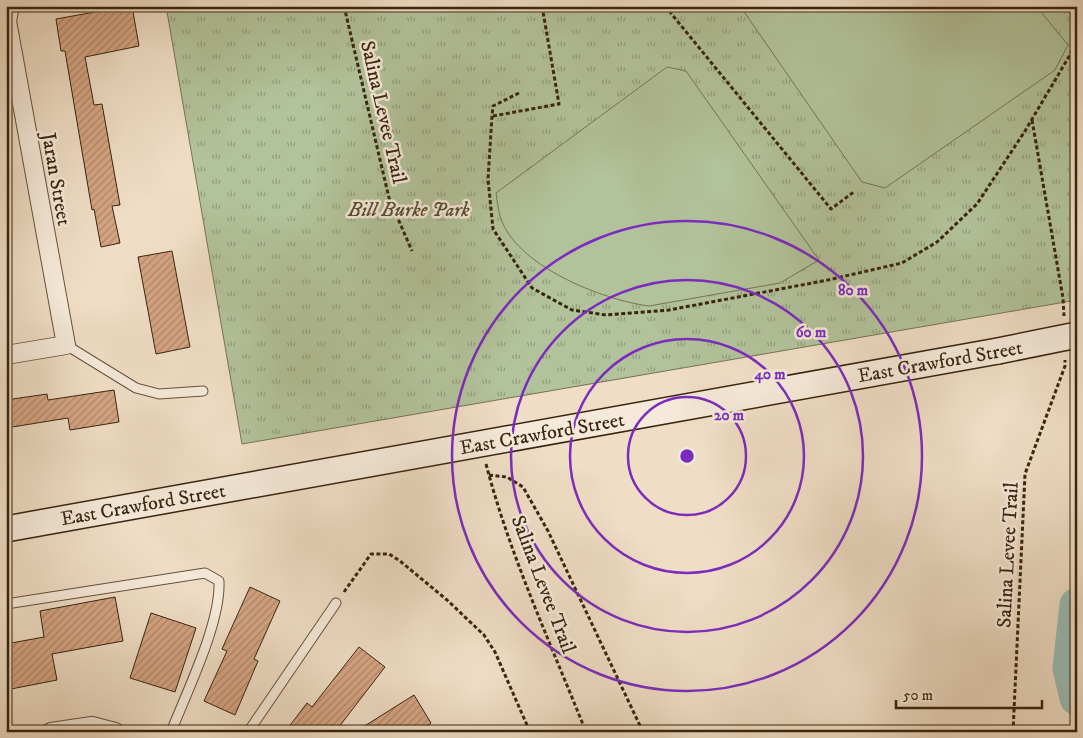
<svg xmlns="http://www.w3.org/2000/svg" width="1083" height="738" font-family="'IM FELL DW Pica',serif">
<defs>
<pattern id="park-tufts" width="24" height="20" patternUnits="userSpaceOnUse" patternTransform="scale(1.25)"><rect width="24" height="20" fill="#b2c29a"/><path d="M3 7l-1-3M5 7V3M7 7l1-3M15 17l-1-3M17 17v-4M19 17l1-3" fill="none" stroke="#929d7c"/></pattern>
<pattern id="building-hatch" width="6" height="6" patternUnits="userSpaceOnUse" patternTransform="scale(1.25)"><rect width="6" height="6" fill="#d5a583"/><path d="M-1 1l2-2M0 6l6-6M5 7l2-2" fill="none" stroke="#ae866a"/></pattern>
</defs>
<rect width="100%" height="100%" fill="#efddc5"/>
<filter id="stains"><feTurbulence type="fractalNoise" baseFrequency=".004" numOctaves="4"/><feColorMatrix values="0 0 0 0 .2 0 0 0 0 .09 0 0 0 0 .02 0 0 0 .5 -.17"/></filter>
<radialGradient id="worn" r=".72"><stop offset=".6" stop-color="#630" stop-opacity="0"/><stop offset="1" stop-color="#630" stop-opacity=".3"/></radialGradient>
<path fill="url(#park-tufts)" stroke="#767454" d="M 166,6 L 1077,6 L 1077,300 L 242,444 Z"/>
<path fill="#b2c29a" stroke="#767454" d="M 740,6 L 1036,6 L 1068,45 L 1055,70 L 885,188 L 862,182 Z
M 667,67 L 686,71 L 819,260 L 780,283 L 649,306 C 602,300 514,265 500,216 C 498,208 497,200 496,193 Z"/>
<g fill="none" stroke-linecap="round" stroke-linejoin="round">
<path stroke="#9abcb4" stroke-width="35" d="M 1077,605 L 1070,668 L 1077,698"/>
</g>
<path fill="url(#building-hatch)" stroke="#39250f" d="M 105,6 L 132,6 L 139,46 L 85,57 L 94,105 L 102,104 L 120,205 L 112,206 L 120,243 L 101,247 L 94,209 L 92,210 L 65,51 L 61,51 L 56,19 L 106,10 Z
M 172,251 L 190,347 L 156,354 L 138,257 Z
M 114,390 L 119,422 L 70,430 L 68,418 L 6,428 L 6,400 L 47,394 L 48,400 Z
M 250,587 L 280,601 L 254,659 L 258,661 L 235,715 L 204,701 L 227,651 L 222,649 Z
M 115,597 L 123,641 L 52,654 L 57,680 L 6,690 L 6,644 L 44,637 L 40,611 Z
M 151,613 L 196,628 L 175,692 L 130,678 Z
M 359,647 L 385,667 L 335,732 L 285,732 L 307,703 L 312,707 Z
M 414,695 L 431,723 L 418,732 L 355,732 Z"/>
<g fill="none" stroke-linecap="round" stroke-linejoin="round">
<defs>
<path id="lane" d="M 66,345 L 136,388 L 159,394 L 203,391
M 6,604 L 205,573 L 219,581 C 221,623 187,691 171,732
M 248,732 L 336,603"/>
<path id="street" d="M 6,355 L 66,345 L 7,21 L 10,6
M 51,732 L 92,726 L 115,732"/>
<path id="secondary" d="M 6,529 L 998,351"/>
</defs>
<use href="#lane" stroke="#66533c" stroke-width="11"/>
<use href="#street" stroke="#66533c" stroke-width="20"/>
<use href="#secondary" stroke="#39250f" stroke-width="28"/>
<path stroke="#39250f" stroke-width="3" stroke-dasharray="4 2.5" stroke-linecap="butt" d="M 344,6 L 389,198 L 412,251
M 665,6 L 831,209 L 855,191
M 519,93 L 493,106 L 492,116 L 488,179 L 493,229 L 532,288 L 572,310 L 606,315 L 669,310 L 828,280 L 902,263 L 937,242 L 977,204 L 1025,131 L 1077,43
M 493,116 L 559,104 L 542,6
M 1032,120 L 1063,298 L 1064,316
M 486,464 C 510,556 551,644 586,732
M 489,475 L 507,477 L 523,487 L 548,531 L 643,732
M 344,592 L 371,554 L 389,554 L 400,561 L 447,600 L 484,635 L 495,652 L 530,732
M 1013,732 L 1025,474 L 1065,366 L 1065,360"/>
<use href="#lane" stroke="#f5e9d9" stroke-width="9"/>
<use href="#street" stroke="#f5e9d9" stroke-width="18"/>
<use href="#secondary" stroke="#f5e9d9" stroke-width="25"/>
<defs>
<path id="secondary-bridge" d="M 998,351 L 1077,335"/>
</defs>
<use href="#secondary-bridge" stroke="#39250f" stroke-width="28" stroke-linecap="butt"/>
<use href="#secondary-bridge" stroke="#f5e9d9" stroke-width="25"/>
</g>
<g fill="none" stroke="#7b2cbf" stroke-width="2.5">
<circle cx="687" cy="456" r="59"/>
<circle cx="687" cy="456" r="117"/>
<circle cx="687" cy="456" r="176"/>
<circle cx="687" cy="456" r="235"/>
</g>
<g text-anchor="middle" stroke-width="5" stroke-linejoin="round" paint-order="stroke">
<g font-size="20" fill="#39250f" stroke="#f5e9d9">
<text transform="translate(384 112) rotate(77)" y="7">Salina Levee Trail</text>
<text transform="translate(57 179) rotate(80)" y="7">Jaran Street</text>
<text transform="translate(940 361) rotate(-10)" y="7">East Crawford Street</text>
<text transform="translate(542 433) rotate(-10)" y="7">East Crawford Street</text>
<text transform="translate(143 504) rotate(-10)" y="7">East Crawford Street</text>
<text transform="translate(1007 555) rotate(-87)" y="7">Salina Levee Trail</text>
<text transform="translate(544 584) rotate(69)" y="7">Salina Levee Trail</text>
</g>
<g font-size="20" font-style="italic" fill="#574c32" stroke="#f5e9d9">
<text x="409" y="216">Bill Burke Park</text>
</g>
</g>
<circle cx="687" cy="456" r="8" fill="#7b2cbf" stroke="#f5e9d9" stroke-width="2.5"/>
<g font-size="15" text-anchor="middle" font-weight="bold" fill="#7b2cbf" stroke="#f5e9d9" stroke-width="5" stroke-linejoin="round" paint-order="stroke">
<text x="853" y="295">80 m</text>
<text x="811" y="337">60 m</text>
<text x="770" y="379">40 m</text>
<text x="729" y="420">20 m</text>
</g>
<rect width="1083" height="738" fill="none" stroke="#efddc5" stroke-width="25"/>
<rect x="8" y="8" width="1068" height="723" fill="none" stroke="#39250f" stroke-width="2.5"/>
<rect x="12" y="12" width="1058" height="713" fill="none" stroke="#39250f"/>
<path d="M896 700v8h146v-8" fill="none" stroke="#39250f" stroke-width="2.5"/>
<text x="903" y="700" font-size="15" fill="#39250f" stroke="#f5e9d9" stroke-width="4" paint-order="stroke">50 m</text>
<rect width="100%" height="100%" filter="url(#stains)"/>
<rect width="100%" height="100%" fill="url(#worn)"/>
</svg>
